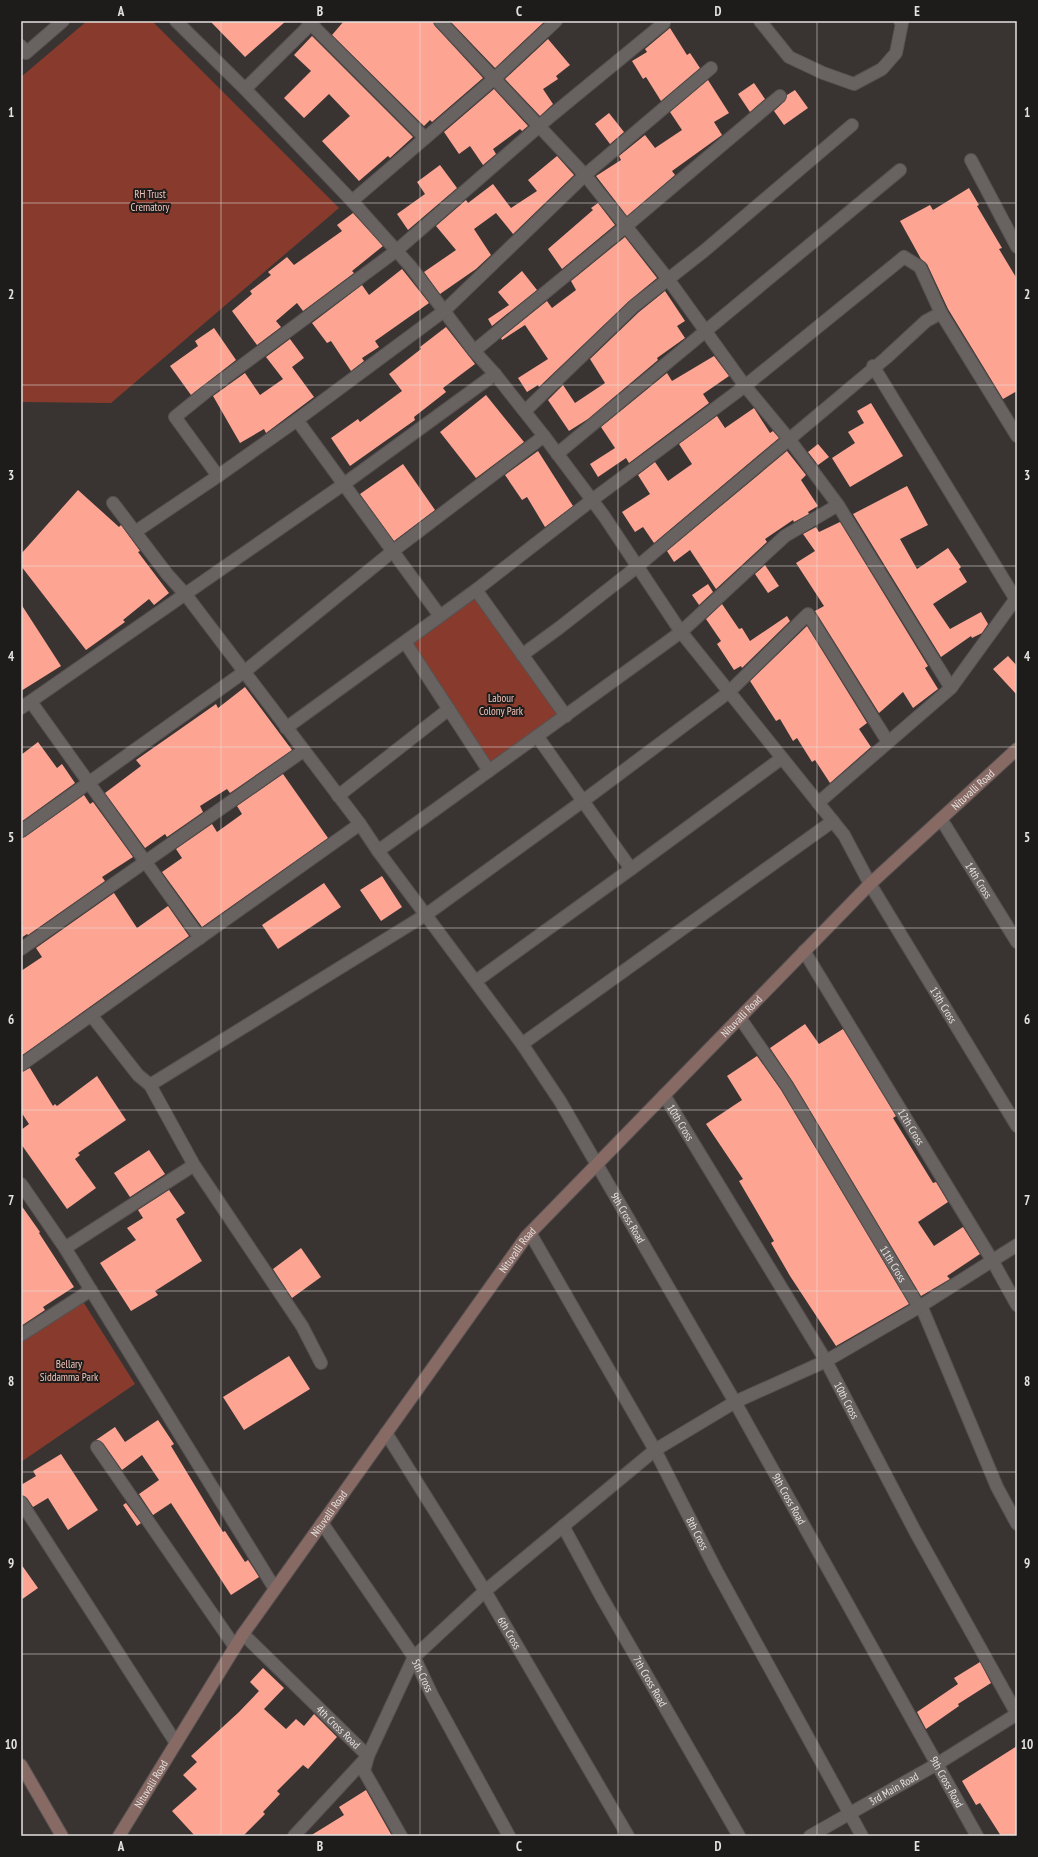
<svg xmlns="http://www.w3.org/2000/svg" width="1038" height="1857" font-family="'PT Sans Narrow',sans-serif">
<rect width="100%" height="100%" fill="#393332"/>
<path fill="#883b2d" d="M 87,21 L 152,21 L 339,208 L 111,403 L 21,402 L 21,77 Z
M 476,590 L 566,716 L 489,771 L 405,642 Z
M 82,1300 L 135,1384 L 21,1462 L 21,1339 Z"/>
<path fill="#fda492" d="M 210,21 L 286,21 L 245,57 Z
M 344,21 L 433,21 L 435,26 L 483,78 L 432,122 L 430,120 L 424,126 L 332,35 Z
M 450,21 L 545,21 L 495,68 Z
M 670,28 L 687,55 L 690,53 L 700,68 L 661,101 L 646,77 L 643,79 L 632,61 L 647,52 L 645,49 Z
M 312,36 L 413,137 L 390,158 L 388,156 L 359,181 L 322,141 L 350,116 L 329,94 L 304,118 L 284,98 L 311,71 L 294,55 Z
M 548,39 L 570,65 L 556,76 L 558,79 L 543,89 L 553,104 L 540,116 L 505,79 Z
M 708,80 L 729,113 L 714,122 L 722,135 L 672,171 L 675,175 L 627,216 L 596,176 L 621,160 L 619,156 L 645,135 L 655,148 L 682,130 L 670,112 Z
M 754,83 L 765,99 L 750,112 L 738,94 Z
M 494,89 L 528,126 L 522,131 L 520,129 L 493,149 L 496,154 L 483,165 L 470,146 L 459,154 L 444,132 Z
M 795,90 L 808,108 L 784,125 L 774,111 L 785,101 L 787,95 Z
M 609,113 L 624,132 L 610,144 L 595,124 Z
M 557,156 L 574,175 L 513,234 L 496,213 L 474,229 L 491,255 L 476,269 L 440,294 L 424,272 L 456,250 L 436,226 L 466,200 L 468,203 L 493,184 L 511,208 L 537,191 L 528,180 Z
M 440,165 L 457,188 L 408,230 L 397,214 L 425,194 L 417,182 Z
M 969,188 L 979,205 L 977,206 L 1002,248 L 999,249 L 1017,279 L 1017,391 L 1003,399 L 948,309 L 927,264 L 921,259 L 900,221 L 930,205 L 933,210 Z
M 598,203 L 615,225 L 562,269 L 548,249 L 593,210 L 591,208 Z
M 353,213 L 383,246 L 352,271 L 354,273 L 303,311 L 297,303 L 276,321 L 281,327 L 257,345 L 232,311 L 252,294 L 250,291 L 271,275 L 268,272 L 287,257 L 294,265 L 342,231 L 337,225 Z
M 625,237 L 657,278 L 629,301 L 539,387 L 538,385 L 527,392 L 518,378 L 548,359 L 525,325 L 502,340 L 501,338 L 547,301 L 552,308 L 576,290 L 571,281 Z
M 402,269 L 429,303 L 375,341 L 379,347 L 362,358 L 364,361 L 351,371 L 331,341 L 327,343 L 312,323 L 362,285 L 369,295 Z
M 522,271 L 537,290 L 492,326 L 488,319 L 509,305 L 498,292 Z
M 665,291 L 685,321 L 677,326 L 685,338 L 657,358 L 658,360 L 588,419 L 569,431 L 548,400 L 563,385 L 575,403 L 605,383 L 590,359 L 639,312 Z
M 446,327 L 475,364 L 443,388 L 446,392 L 414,417 L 415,420 L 350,466 L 331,438 L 358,419 L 360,422 L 402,391 L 389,374 L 421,349 L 420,347 Z
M 214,328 L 236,360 L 191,395 L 170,366 L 198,346 L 195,341 Z
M 290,339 L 304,358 L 292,367 L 314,397 L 266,433 L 264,429 L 240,443 L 213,396 L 245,373 L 260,395 L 283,379 L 266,357 Z
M 714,356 L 729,376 L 703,394 L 709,403 L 629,463 L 626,458 L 598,477 L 590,464 L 615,448 L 601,427 L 667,373 L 672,381 Z
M 486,395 L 524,442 L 476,478 L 440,432 Z
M 871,403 L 903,456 L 850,487 L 832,458 L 855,443 L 848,432 L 864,423 L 857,411 Z
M 754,408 L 770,433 L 773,431 L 779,438 L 654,543 L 643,527 L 635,532 L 622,512 L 650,494 L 638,475 L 655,462 L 668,481 L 692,464 L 679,444 L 717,416 L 725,428 Z
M 818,444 L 829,457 L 818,465 L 808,452 Z
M 538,451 L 573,506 L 545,527 L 527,497 L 522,500 L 505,475 Z
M 787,451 L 806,475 L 801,480 L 818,506 L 808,512 L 809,514 L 794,522 L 793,520 L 765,539 L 767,542 L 716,589 L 690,550 L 674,562 L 667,551 Z
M 403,464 L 435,510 L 394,541 L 360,494 Z
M 907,486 L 928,525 L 900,539 L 917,569 L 948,548 L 961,567 L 959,569 L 967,582 L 933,604 L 950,629 L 981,612 L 988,624 L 982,633 L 972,638 L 971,636 L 941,657 L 853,514 Z
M 78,490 L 119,527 L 121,525 L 140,551 L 138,552 L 169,593 L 154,605 L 149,599 L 123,620 L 125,622 L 86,650 L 21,566 L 21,554 Z
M 840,522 L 928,666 L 925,668 L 938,689 L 913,708 L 903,692 L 879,713 L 815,611 L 824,606 L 796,563 L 815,551 L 803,534 L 816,527 L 819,532 Z
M 765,565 L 779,586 L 768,593 L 755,574 Z
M 708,584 L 713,592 L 699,605 L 692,595 Z
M 21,604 L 61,666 L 21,691 Z
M 722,604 L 739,629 L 742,628 L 750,641 L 787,616 L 790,621 L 742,668 L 741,666 L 734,670 L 717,644 L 721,641 L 706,619 Z
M 807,626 L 867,723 L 859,729 L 871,747 L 830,783 L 815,760 L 812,762 L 797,738 L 793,741 L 780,719 L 776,721 L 750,681 Z
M 1008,656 L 1017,666 L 1017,695 L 993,669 Z
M 245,687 L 292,750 L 230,793 L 227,789 L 200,806 L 203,812 L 167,837 L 165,834 L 145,848 L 105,793 L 141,766 L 136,760 L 216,704 L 218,708 Z
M 38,742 L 57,768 L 62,764 L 75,783 L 21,822 L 21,755 Z
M 283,774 L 328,838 L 202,927 L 162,872 L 182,858 L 176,849 L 212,824 L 217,832 L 242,814 L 237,806 Z
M 84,795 L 90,804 L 93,802 L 133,857 L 102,877 L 105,881 L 28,935 L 27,934 L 21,938 L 21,838 L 25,837 Z
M 382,876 L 402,907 L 381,921 L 360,890 Z
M 324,883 L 341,907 L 278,949 L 262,925 Z
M 114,893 L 137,928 L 168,906 L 189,936 L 21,1056 L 21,971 L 42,957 L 36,948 Z
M 805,1024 L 819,1044 L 843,1029 L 896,1116 L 893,1118 L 933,1183 L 936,1182 L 948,1202 L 918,1222 L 934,1246 L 963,1227 L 980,1254 L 947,1276 L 950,1279 L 921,1296 L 793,1082 L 770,1048 Z
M 757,1056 L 781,1090 L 909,1304 L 836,1346 L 790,1276 L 771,1243 L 774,1241 L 739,1181 L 743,1179 L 706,1124 L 742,1100 L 727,1076 Z
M 30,1068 L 53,1106 L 55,1104 L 57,1106 L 97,1076 L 126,1120 L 78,1153 L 80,1155 L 75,1159 L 96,1188 L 67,1209 L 21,1144 L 21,1130 L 29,1124 L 21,1112 L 21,1072 Z
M 149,1150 L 165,1174 L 130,1197 L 114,1173 Z
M 169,1190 L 185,1213 L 176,1219 L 202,1261 L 155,1291 L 158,1295 L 131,1311 L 100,1263 L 136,1240 L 127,1228 L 143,1218 L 138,1210 Z
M 21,1205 L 40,1232 L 39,1233 L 74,1287 L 43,1307 L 45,1310 L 21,1326 Z
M 301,1248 L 321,1277 L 292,1298 L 273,1269 Z
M 289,1356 L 310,1389 L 244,1430 L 223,1397 Z
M 158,1420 L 174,1444 L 171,1446 L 223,1532 L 225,1531 L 245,1562 L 248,1560 L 259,1577 L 231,1595 L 171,1503 L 153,1515 L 139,1494 L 159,1480 L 142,1455 L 122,1470 L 103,1443 L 96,1440 L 115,1427 L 125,1442 Z
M 61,1454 L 98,1510 L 68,1530 L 48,1498 L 33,1507 L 27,1498 L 21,1495 L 21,1485 L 36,1476 L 33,1471 Z
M 126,1503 L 141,1523 L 137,1526 L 123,1505 Z
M 21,1564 L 38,1588 L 21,1600 Z
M 980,1662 L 991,1683 L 958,1704 L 959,1706 L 926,1729 L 917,1712 L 958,1684 L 954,1678 Z
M 263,1668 L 284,1688 L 264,1709 L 286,1729 L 296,1719 L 304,1726 L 314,1714 L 337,1737 L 308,1769 L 303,1765 L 277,1791 L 280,1794 L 263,1812 L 265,1814 L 243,1836 L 195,1836 L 172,1811 L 197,1789 L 183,1775 L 197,1762 L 191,1756 L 239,1712 L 259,1691 L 250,1682 Z
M 1017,1746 L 1017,1836 L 1001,1836 L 980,1803 L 976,1805 L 962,1781 Z
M 366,1790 L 392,1836 L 310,1836 L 344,1815 L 339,1807 Z"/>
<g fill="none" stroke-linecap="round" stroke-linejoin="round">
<defs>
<g id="street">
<path id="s1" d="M 176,21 L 245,89 L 352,201 L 411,267 L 474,351 L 495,374 L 544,436 L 604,516 L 681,632 L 844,835 L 870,884 L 1017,1126"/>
<path d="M 308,21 L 425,138"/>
<path d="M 440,21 L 585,175 L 668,279 L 745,386 L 789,439 L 838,505 L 951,688 L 818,803"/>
<path d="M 760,21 L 789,57 L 823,73 L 854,84 L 882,69 L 896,53 L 902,23 L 900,21"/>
<path d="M 21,46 L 26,53 L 63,21"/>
<path d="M 245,89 L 314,21"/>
<path d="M 971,160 L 1017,247"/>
<path d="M 352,201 L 495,78 L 556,21"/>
<path d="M 474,351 L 625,227 L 780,96"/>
<path d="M 873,366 L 1015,598"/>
<path d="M 525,411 L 634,306 L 704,251 L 852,125"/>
<path d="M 297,420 L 440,616"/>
<path d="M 557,454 L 900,170"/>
<path d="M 218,476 L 175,417 L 206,392 L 396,251 L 552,115 L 664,23"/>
<path id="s2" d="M 113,503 L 167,574 L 186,595 L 360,824 L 378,851 L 522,1044 L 560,1101 L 735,1402 L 977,1836"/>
<path d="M 135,532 L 218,476 L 297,420 L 444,311 L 585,175 L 711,68"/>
<path d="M 476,590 L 566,716"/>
<path d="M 405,642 L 489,771"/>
<path d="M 522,655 L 559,628 L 638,566 L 886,358 L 926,321 L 941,313"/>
<path d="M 951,688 L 1017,597"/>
<path d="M 31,702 L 200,938"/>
<path d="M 21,708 L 344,484 L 495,374"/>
<path d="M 286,728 L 476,590 L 592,500 L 745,386 L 904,257 L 920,267 L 941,313 L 1017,436"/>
<path d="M 537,736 L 631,869"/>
<path d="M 338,796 L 449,709"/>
<path id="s3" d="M 941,819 L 1017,942"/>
<path d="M 21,831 L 244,672 L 393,551 L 544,436"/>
<path d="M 378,851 L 681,632 L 785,536 L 838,505"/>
<path d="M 21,949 L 303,751"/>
<path id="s4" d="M 804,951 L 992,1260 L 1017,1305"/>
<path d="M 476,981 L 631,869 L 782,758"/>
<path d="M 91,1015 L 138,1075 L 150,1085 L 194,1165 L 302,1326 L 321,1363"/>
<path id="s5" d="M 740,1018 L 787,1086 L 919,1307 L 922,1308 L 997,1487 L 1017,1524"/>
<path d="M 522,1044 L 833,821"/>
<path d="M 21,1065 L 360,824"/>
<path d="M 150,1085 L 427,914 L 583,801 L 729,692 L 808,614 L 888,742"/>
<path id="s6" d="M 664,1095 L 826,1361 L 916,1533 L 1017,1714"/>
<path d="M 21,1184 L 65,1248 L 275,1589"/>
<path id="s7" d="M 530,1233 L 655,1450 L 716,1570 L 862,1836"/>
<path d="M 65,1248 L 194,1165"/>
<path d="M 21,1335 L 91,1290"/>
<path id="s8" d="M 386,1433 L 485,1591 L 628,1836"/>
<path d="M 97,1447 L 235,1647"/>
<path d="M 21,1502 L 176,1743"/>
<path id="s9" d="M 322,1523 L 414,1657 L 432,1695 L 509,1836"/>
<path id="s10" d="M 563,1526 L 601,1596 L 739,1836"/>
<path id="s11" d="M 243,1634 L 368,1756 L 364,1771 L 401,1836"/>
<path d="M 294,1836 L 368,1756 L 414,1657 L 485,1591 L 655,1450 L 735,1402 L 826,1361 L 919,1307 L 1017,1245"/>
<path id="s12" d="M 810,1836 L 937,1764 L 1017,1714"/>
</g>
<g id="secondary">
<path d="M 21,1765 L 62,1836"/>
<path id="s13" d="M 119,1836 L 243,1634 L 526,1237 L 870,884 L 1017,749"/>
</g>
</defs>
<use href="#street" stroke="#575251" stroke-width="14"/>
<use href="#secondary" stroke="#575251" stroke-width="14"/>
<use href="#street" stroke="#686261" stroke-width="12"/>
<use href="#secondary" stroke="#886a64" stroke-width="12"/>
</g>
<path fill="none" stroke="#e5e1e0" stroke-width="1" stroke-opacity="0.55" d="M 221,21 L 221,1836M 420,21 L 420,1836M 618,21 L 618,1836M 817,21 L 817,1836M 21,203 L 1017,203M 21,385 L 1017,385M 21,566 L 1017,566M 21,747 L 1017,747M 21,928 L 1017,928M 21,1110 L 1017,1110M 21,1291 L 1017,1291M 21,1472 L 1017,1472M 21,1654 L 1017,1654"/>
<g text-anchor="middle" stroke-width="4" stroke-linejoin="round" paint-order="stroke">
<g font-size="11" fill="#f3c4ba" stroke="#1e1c1b">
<text x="150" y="198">RH Trust<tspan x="150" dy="13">Crematory</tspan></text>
<text x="501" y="702">Labour<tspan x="501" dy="13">Colony Park</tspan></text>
<text x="69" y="1368">Bellary<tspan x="69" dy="13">Siddamma Park</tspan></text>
</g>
<g font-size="11" fill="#e5e1e0" stroke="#1e1c1b">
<text dy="4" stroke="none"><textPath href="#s13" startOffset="1357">Nituvalli Road</textPath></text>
<text dy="4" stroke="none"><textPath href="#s3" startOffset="72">14th Cross</textPath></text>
<text dy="4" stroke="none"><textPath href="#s1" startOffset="1252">13th Cross</textPath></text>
<text dy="4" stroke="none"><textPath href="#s13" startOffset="1033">Nituvalli Road</textPath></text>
<text dy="4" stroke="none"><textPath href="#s6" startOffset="32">10th Cross</textPath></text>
<text dy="4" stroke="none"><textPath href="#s4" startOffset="206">12th Cross</textPath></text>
<text dy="4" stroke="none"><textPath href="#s2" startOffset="882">9th Cross Road</textPath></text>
<text dy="4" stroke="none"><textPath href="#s13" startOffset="709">Nituvalli Road</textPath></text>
<text dy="4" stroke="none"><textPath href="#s5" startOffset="290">11th Cross</textPath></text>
<text dy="4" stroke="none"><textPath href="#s6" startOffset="356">10th Cross</textPath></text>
<text dy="4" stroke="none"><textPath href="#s2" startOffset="1206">9th Cross Road</textPath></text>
<text dy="4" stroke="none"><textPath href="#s13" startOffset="385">Nituvalli Road</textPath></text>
<text dy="4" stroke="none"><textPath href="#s7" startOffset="344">8th Cross</textPath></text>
<text dy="4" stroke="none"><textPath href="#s8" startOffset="235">6th Cross</textPath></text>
<text dy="4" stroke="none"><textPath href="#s9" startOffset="183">5th Cross</textPath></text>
<text dy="4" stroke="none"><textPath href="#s10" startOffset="178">7th Cross Road</textPath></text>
<text dy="4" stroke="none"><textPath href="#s11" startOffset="133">4th Cross Road</textPath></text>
<text dy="4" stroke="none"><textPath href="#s2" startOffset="1530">9th Cross Road</textPath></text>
<text dy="4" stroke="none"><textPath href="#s13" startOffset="61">Nituvalli Road</textPath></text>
<text dy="4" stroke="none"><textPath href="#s12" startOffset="96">3rd Main Road</textPath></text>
</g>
</g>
<rect width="1038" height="1857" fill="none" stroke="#1e1c1b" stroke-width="44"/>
<rect x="22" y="22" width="994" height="1813" fill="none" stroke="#e5e1e0" stroke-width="1.5"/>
<g font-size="13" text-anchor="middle" font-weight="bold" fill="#e5e1e0">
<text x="121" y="16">A</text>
<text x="320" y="16">B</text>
<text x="519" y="16">C</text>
<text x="718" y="16">D</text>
<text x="917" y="16">E</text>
<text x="11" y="117">1</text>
<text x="1027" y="117">1</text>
<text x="11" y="299">2</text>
<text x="1027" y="299">2</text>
<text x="11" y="480">3</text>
<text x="1027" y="480">3</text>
<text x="11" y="661">4</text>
<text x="1027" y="661">4</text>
<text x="11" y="842">5</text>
<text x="1027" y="842">5</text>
<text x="11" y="1024">6</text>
<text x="1027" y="1024">6</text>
<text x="11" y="1205">7</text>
<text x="1027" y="1205">7</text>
<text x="11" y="1386">8</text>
<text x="1027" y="1386">8</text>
<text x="11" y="1568">9</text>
<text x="1027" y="1568">9</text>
<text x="11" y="1749">10</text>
<text x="1027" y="1749">10</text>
<text x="121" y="1851">A</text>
<text x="320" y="1851">B</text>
<text x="519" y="1851">C</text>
<text x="718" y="1851">D</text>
<text x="917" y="1851">E</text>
</g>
</svg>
